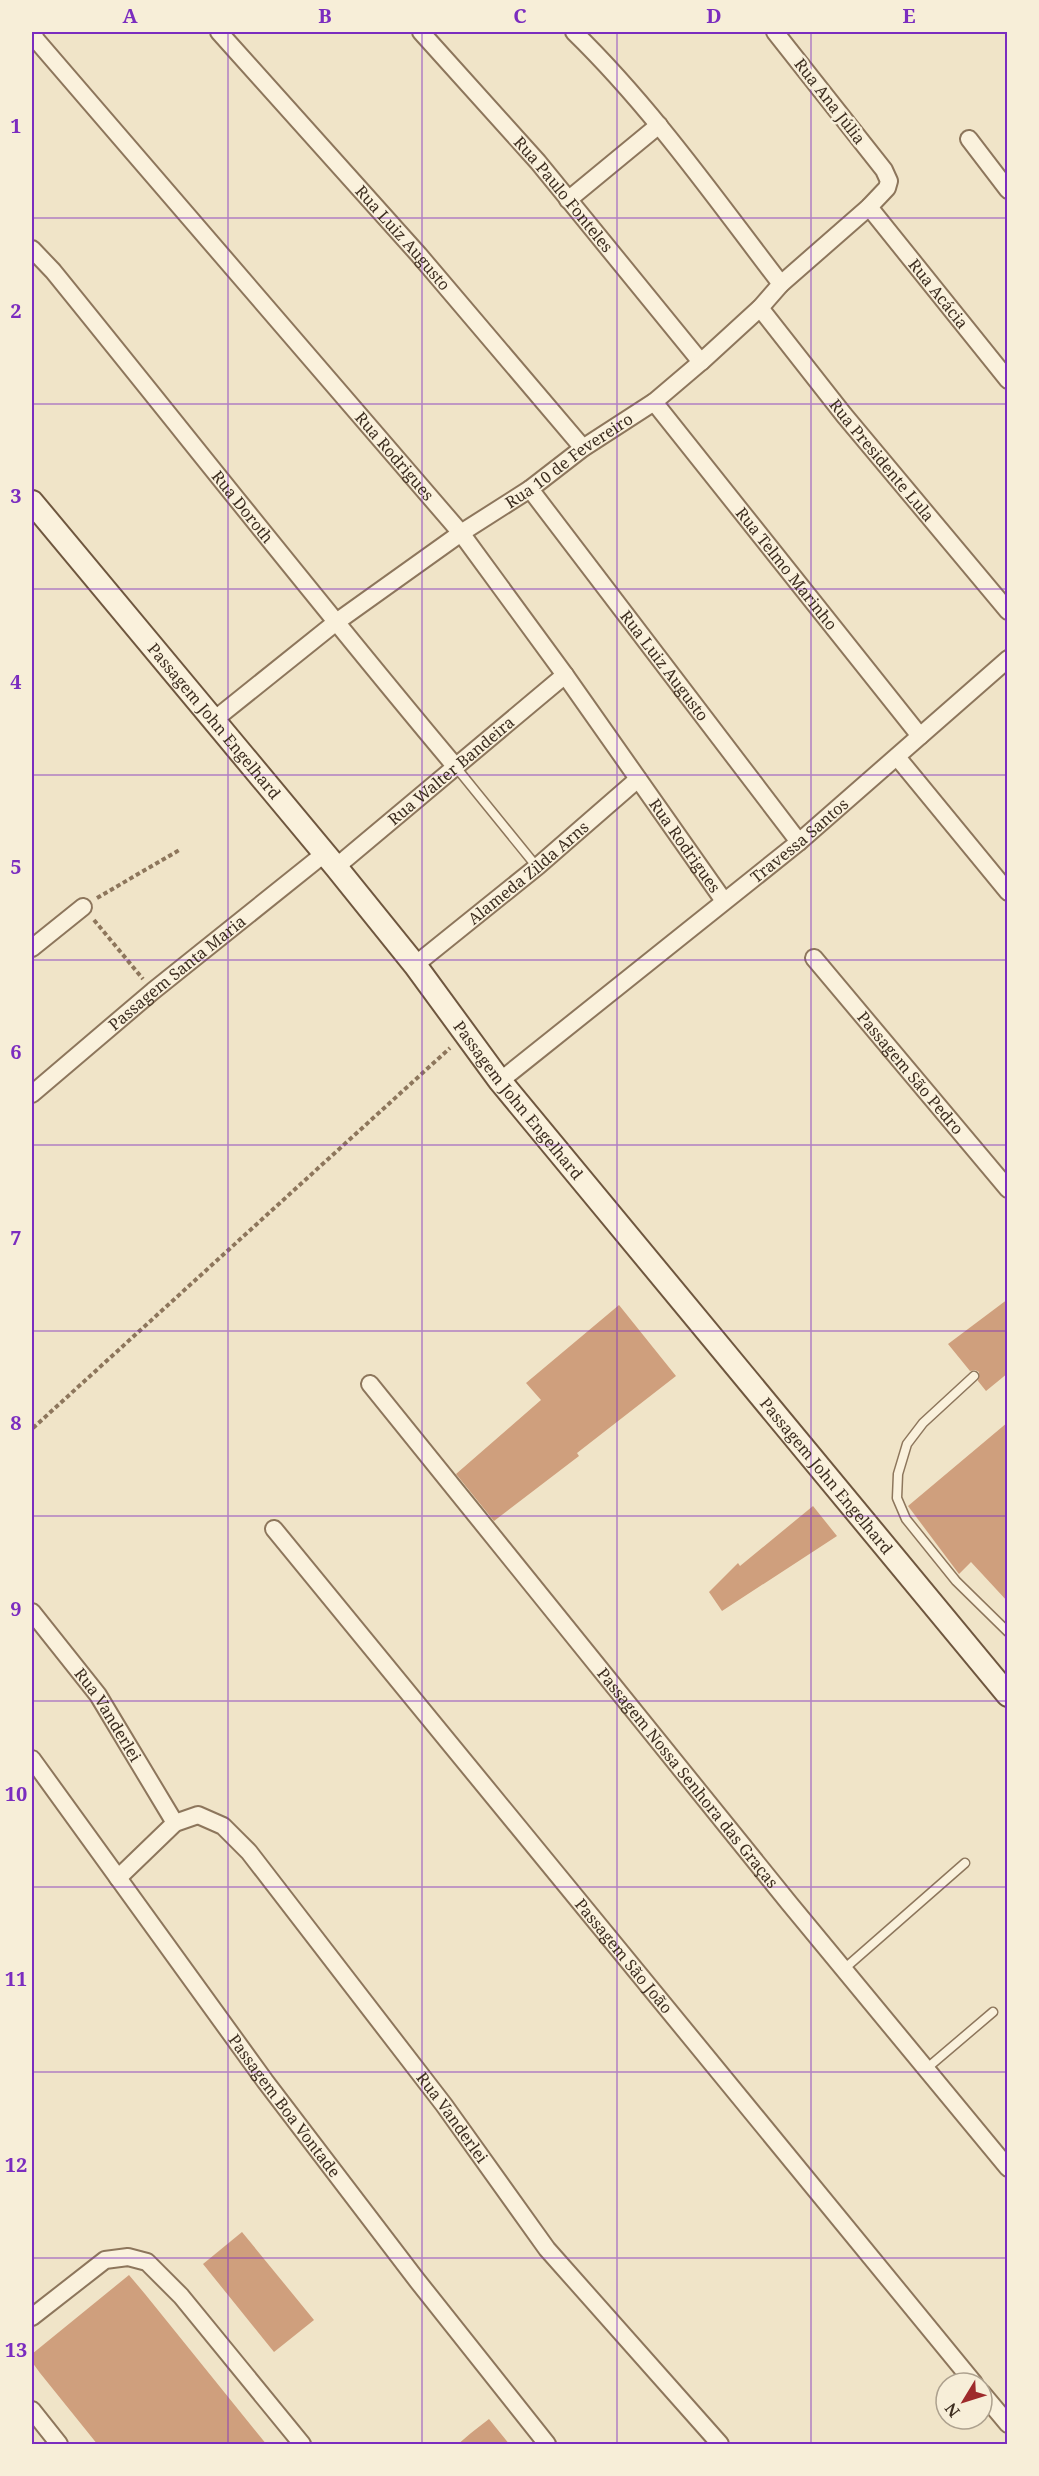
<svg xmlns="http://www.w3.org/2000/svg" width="1039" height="2476" font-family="'Noto Serif',serif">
<rect width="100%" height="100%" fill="#f0e4c8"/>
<path fill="#cf9f7d" d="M 1008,1299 L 1008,1373 L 986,1391 L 978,1381 L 979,1372 L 975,1370 L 970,1371 L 948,1344 Z
M 619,1305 L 676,1376 L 577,1453 L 579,1456 L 494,1521 L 456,1474 L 541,1400 L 526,1383 Z
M 1008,1422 L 1008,1602 L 971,1562 L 959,1574 L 908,1506 Z
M 813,1506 L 837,1536 L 722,1611 L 709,1592 L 738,1563 L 740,1566 Z
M 242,2232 L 314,2320 L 274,2352 L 203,2264 Z
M 129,2275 L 145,2294 L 267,2445 L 98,2445 L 40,2373 L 32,2362 L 32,2354 Z
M 489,2419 L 510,2445 L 457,2445 L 471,2433 Z"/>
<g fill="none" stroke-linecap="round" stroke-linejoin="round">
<defs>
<path id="lane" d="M 455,766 L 537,867
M 974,1376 L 923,1423 L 907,1444 L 898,1474 L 897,1498 L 906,1519 L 956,1581 L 1008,1632
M 844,1969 L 965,1863
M 926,2069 L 993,2012"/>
<g id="street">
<path id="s1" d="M 35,32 L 32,35 L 461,533 L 565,675 L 724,901"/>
<path id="s2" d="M 219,32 L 419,255 L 583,448"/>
<path id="s3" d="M 421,32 L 538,162 L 701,362"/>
<path d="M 574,32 C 652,108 715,198 781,284"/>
<path d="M 969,139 L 1008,190"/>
<path d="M 568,200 L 659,125"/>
<path id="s4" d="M 869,207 L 1008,380"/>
<path id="s5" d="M 32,249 L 53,271 C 187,436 318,603 455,766"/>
<path id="s6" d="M 760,308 L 844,415 L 1008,611"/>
<path id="s7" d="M 654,402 L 920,736"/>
<path id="s8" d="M 530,489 L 799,842"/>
<path id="s9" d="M 214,720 L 335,623 L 461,533 L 530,489 L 583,448 L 654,402 L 701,362 L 760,308 L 781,284 L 869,207 L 887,188 L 889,181 L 884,170 L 775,32"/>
<path d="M 897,757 L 1008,892"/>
<path id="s10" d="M 336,867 L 565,675"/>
<path d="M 32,948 L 83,907"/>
<path id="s11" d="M 814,958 L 1008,1189"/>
<path id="s12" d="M 415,965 L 538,866 L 638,779"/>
<path id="s13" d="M 500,1081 L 799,842 L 1008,659"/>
<path id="s14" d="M 32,1094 L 153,991 L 324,854"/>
<path id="s15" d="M 370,1384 L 789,1903 L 1008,2168"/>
<path id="s16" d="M 274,1529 L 974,2383"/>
<path id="s17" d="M 32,1612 L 98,1695 L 175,1823"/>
<path id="s18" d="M 32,1759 L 265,2081 L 416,2279 L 547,2444"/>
<path id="s19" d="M 118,1878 L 175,1823 L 198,1815 L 223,1826 L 249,1852 L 444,2105 L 547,2249 L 720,2444"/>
<path d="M 32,2317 L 105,2260 L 128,2257 L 147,2262 L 181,2296 L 302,2444"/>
<path d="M 982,2393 L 1008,2424"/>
<path d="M 32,2410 L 59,2444"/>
</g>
<g id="secondary">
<path id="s20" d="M 32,502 L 336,867 L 415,965 L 500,1081 L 1008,1695"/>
</g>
</defs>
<use href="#lane" stroke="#8d765c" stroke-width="11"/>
<use href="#street" stroke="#8d765c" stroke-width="20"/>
<use href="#secondary" stroke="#6f573f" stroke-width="26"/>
<path stroke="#8d765c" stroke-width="4" stroke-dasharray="4.5 3" stroke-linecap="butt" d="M 97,898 L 181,849
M 94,920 L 143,979
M 33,1428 L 450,1048"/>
<use href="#lane" stroke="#faf1dc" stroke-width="8"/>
<use href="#street" stroke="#faf1dc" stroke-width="16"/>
<use href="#secondary" stroke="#faf1dc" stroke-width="22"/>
</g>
<path fill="none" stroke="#7b2cbf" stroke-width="1.5" stroke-opacity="0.55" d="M 228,32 L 228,2444M 422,32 L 422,2444M 617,32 L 617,2444M 811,32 L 811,2444M 32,218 L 1008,218M 32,404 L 1008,404M 32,589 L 1008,589M 32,775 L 1008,775M 32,960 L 1008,960M 32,1145 L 1008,1145M 32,1331 L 1008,1331M 32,1516 L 1008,1516M 32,1701 L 1008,1701M 32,1887 L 1008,1887M 32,2072 L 1008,2072M 32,2258 L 1008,2258"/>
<g text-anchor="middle" stroke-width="5" stroke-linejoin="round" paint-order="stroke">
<g font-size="16" fill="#3d2e20" stroke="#f7eed8">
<text transform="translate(830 101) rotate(52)" y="6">Rua Ana Júlia</text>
<text dy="6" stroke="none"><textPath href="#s3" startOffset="216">Rua Paulo Fonteles</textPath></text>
<text dy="6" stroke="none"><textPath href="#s2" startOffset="276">Rua Luiz Augusto</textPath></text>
<text dy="6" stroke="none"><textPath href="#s4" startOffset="111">Rua Acácia</textPath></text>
<text dy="6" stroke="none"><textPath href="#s1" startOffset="560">Rua Rodrigues</textPath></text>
<text dy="6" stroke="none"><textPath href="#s6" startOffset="195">Rua Presidente Lula</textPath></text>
<text dy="6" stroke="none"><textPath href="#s9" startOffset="440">Rua 10 de Fevereiro</textPath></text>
<text dy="6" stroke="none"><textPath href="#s5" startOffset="333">Rua Doroth</textPath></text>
<text dy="6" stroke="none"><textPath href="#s7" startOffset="213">Rua Telmo Marinho</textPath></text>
<text dy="6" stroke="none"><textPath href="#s8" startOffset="222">Rua Luiz Augusto</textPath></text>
<text dy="6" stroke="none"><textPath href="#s20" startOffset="285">Passagem John Engelhard</textPath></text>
<text dy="6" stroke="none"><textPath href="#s10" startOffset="150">Rua Walter Bandeira</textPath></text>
<text dy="6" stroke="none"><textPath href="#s13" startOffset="384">Travessa Santos</textPath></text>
<text dy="6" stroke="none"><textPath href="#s1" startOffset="1046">Rua Rodrigues</textPath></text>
<text dy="6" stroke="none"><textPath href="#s12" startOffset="146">Alameda Zilda Arns</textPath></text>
<text dy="6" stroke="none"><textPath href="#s14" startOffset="189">Passagem Santa Maria</textPath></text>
<text dy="6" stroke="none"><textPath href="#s11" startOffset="150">Passagem São Pedro</textPath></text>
<text dy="6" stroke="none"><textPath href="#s20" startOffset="771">Passagem John Engelhard</textPath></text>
<text dy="6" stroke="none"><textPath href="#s20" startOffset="1257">Passagem John Engelhard</textPath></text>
<text dy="6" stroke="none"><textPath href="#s17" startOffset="128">Rua Vanderlei</textPath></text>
<text dy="6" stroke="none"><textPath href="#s15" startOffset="506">Passagem Nossa Senhora das Graças</textPath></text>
<text dy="6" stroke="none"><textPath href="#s16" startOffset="552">Passagem São João</textPath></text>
<text dy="6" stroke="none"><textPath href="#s18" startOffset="429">Passagem Boa Vontade</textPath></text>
<text dy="6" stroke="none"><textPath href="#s19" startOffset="502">Rua Vanderlei</textPath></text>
</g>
</g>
<rect width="1039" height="2476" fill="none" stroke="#f7eed8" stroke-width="66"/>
<g transform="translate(964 2401) rotate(232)"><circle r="28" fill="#f7eed8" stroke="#ada18e" stroke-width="1.5"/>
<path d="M0-4.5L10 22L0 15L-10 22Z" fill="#9e2a2b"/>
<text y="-9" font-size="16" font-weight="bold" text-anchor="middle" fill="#3d2e20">N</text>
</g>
<rect x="33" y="33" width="973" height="2410" fill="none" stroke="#7b2cbf" stroke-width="2"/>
<g font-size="20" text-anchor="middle" font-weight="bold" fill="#7b2cbf">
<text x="130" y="23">A</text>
<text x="325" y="23">B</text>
<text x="520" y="23">C</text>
<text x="714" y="23">D</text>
<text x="909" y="23">E</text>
<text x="16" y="133">1</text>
<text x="16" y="318">2</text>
<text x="16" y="503">3</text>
<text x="16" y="689">4</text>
<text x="16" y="874">5</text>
<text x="16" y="1059">6</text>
<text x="16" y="1245">7</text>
<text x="16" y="1430">8</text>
<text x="16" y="1616">9</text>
<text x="16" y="1801">10</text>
<text x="16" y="1986">11</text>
<text x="16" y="2172">12</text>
<text x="16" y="2357">13</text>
</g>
</svg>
